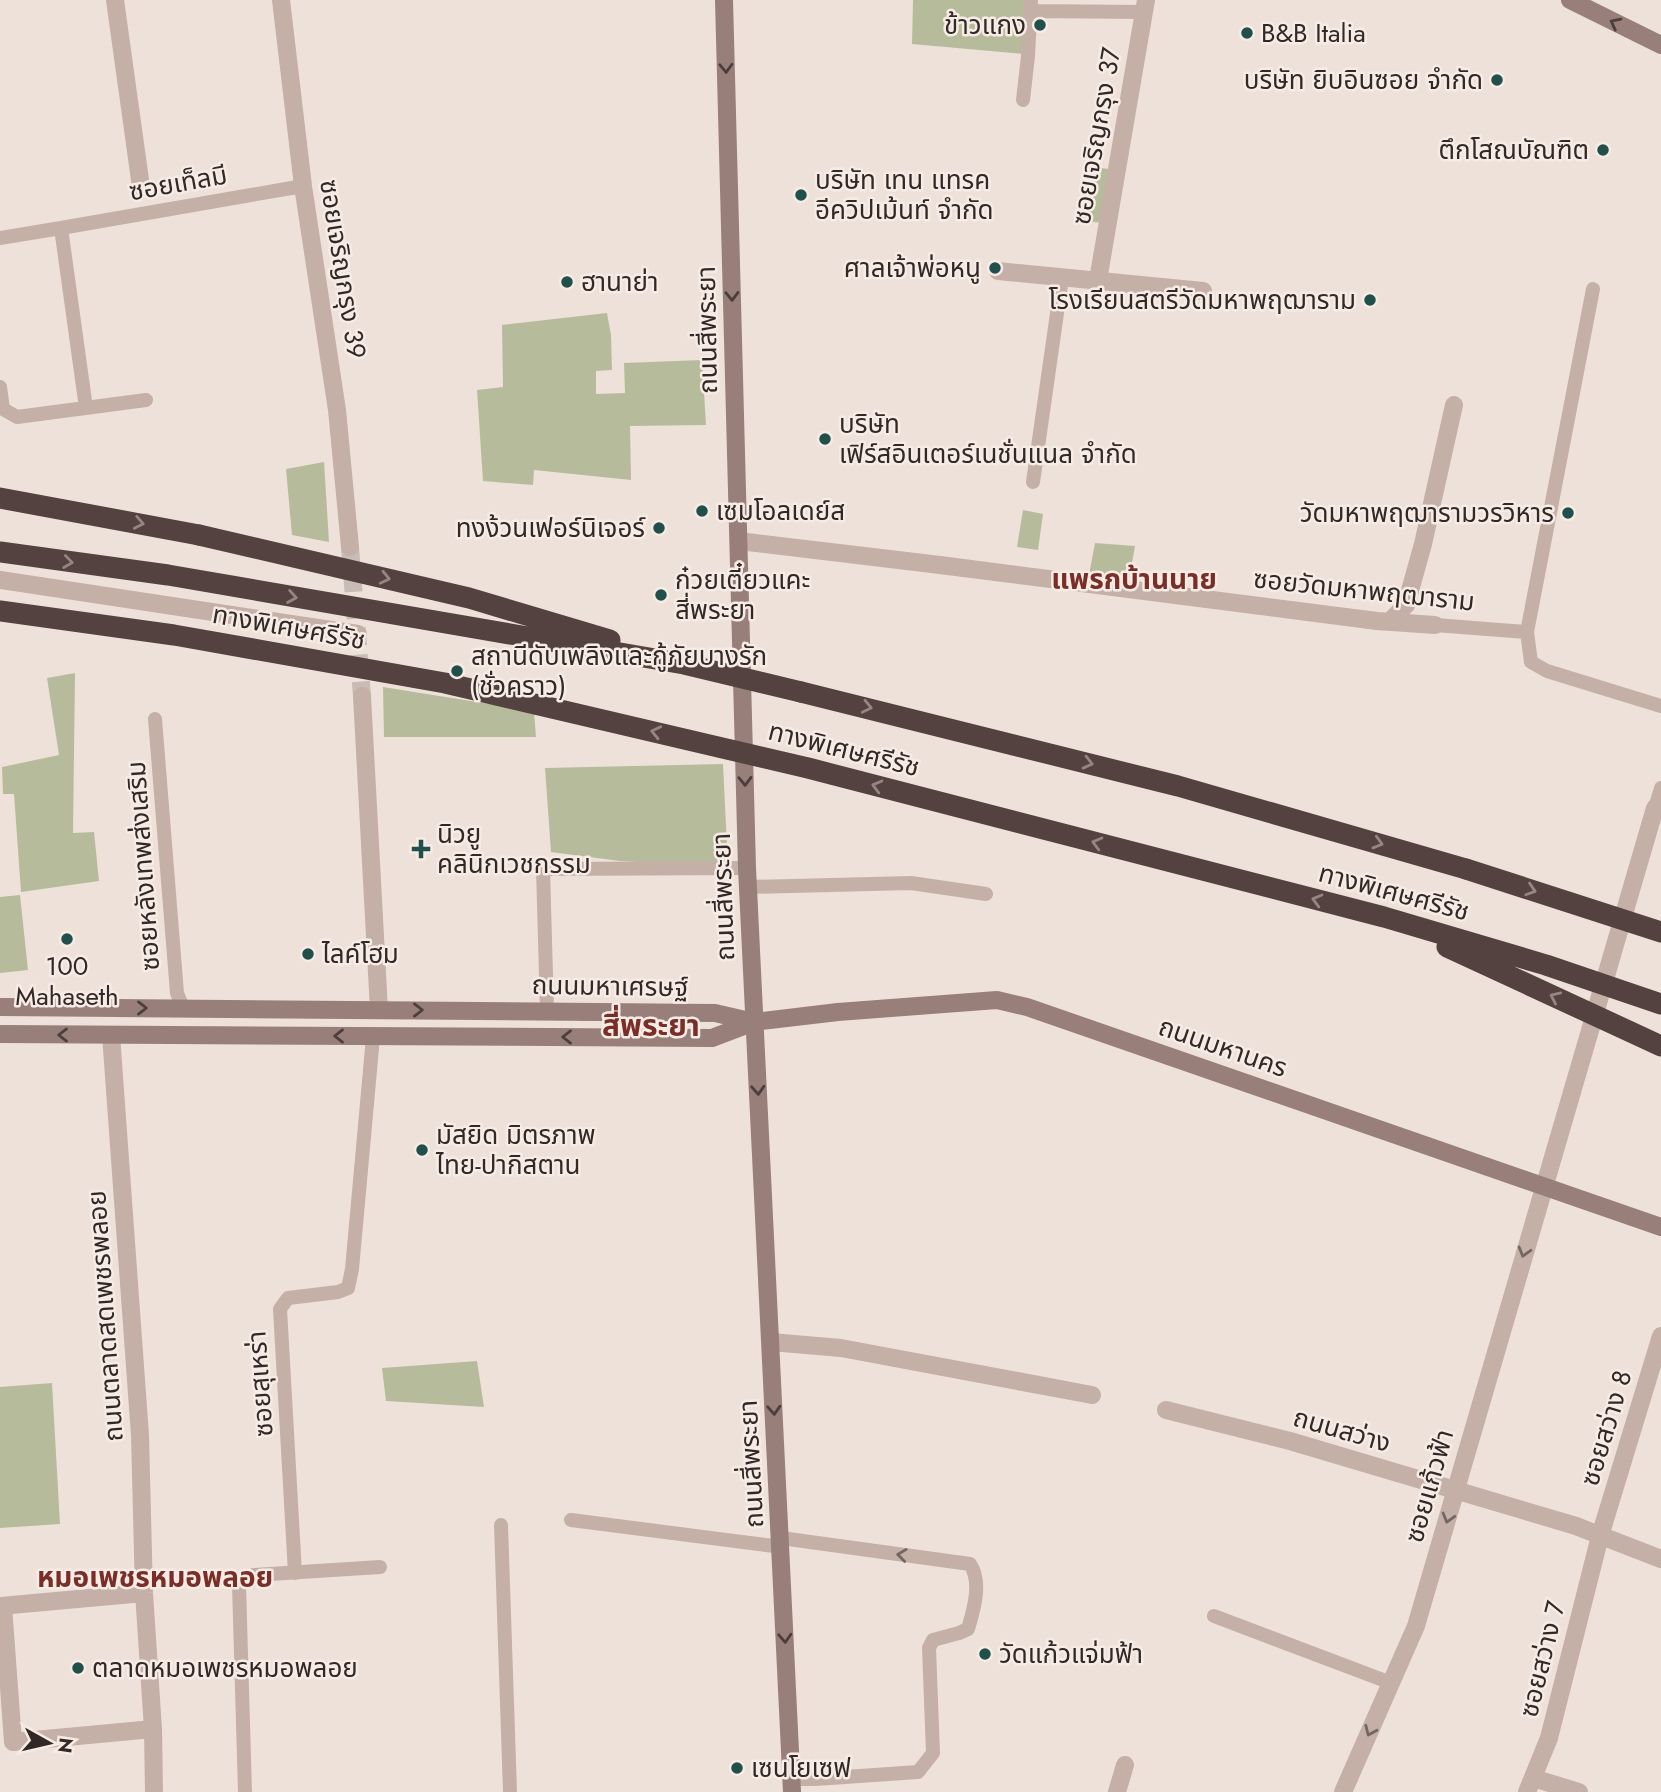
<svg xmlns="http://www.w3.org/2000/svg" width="1661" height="1792" font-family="Jost,'Noto Sans Thai',sans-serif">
<rect width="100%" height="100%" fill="#eee1da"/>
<path fill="#b6bc9b" d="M 913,0 L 1026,0 L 1023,54 L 912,44 Z
M 1088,166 L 1115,170 L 1106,223 L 1081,221 Z
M 607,313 L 611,335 L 612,370 L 596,371 L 596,394 L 625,393 L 624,363 L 702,360 L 706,425 L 630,426 L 631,480 L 534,470 L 533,485 L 483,481 L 477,390 L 503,387 L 502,325 Z
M 324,462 L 329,542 L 292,535 L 286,469 Z
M 1023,510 L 1043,514 L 1038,550 L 1017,547 Z
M 1095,543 L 1135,546 L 1129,580 L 1089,575 Z
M 75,673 L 73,833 L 94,832 L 99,881 L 21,892 L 14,794 L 3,794 L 2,767 L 59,755 L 47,678 Z
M 383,687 L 534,711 L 536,737 L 384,737 Z
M 723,764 L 728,867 L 620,861 L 551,852 L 545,768 Z
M 20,895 L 28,970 L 0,973 L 0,897 Z
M 477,1361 L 484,1407 L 386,1401 L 382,1368 Z
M 52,1383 L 60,1524 L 0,1528 L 0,1387 Z"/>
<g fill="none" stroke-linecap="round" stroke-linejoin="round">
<path stroke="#c8bcb6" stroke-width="18" stroke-dasharray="18 9" stroke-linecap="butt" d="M 350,547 L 362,696"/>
<path stroke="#c5b0a7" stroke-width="14" d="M 1030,11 L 1144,12
M 1023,100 L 1028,56 L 1031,0
M 61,228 L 303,186
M 0,238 L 61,228 L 86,408
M 1593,289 L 1527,632 L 1531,662 L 1547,671 L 1661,706
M 0,387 L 3,409 L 17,417 L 146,400
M 1033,482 L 1062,278
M 1435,625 L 1527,632
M 155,719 L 177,993 L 183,1008
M 1655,808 L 1661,788
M 748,887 L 911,883 L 986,894
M 547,1011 L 543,869 L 747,868
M 571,1520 L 781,1547
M 501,1525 L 510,1792
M 781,1538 L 970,1564 C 982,1582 974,1609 968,1629 L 959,1633 L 933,1640 L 929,1648 L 933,1753 L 918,1772 L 816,1779 L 791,1779
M 295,1573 L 280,1309 L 288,1298 L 338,1292 L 348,1288 L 352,1269 L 373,1037
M 1214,1616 L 1391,1683
M 245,1792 L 239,1585 L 244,1578 L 254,1575 L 380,1567"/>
<path stroke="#c5b0a7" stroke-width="18" d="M 115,0 L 141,187
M 281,0 L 303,186 L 337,410 L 350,547
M 998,271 L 1203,291
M 1098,280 L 1146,0
M 739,541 L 940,565 L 1377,621 L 1435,625
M 0,580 L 358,634
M 1389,622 L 1406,605 L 1423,544 L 1454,405
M 362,696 L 379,1010
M 111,1035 L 140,1435 L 144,1593 L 153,1729 L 154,1792
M 771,1342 L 841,1348 L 1092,1395
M 1166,1410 L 1290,1441 L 1576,1526 L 1661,1559
M 0,1606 L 144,1593
M 3,1606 L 13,1742 L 153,1729
M 1533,1778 L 1579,1792
M 1117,1792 L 1125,1765
M 1343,1792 L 1416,1626 L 1655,808 L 1661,810
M 1527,1792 L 1549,1738 L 1600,1536 L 1661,1336"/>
<path stroke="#987f79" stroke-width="18" d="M 724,0 L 747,868 L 792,1792
M 1570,0 L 1661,45
M 0,1007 L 715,1013 L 754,1022
M 0,1034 L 712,1038 L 754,1022 L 838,1012 L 997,1000 L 1027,1007 L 1661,1227"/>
<path stroke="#53423f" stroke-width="21" d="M 0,498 L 199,535
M 801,692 L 1178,786 L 1466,869"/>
<path stroke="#53423f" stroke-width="21" d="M 199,535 L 469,598 L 610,640
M 0,552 L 168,575 L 684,664 L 801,692
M 0,611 L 174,635 L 445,683 L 808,768 L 1384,917 L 1546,965 L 1661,1004
M 1466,869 L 1661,932
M 1447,947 L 1661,1046"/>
</g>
<defs><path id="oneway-chevron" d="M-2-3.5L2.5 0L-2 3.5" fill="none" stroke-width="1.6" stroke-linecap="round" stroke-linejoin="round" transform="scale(1.75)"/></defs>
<g stroke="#4c3e3c">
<use href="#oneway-chevron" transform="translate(1615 23) rotate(-153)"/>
<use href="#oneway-chevron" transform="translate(726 68) rotate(88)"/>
<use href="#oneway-chevron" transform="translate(732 296) rotate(89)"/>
<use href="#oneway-chevron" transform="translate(745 781) rotate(89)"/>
<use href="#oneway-chevron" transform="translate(142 1008)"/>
<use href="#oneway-chevron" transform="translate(418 1010)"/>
<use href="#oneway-chevron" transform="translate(63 1035) rotate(-180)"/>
<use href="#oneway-chevron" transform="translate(339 1036) rotate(-180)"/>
<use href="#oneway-chevron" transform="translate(567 1037) rotate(180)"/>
<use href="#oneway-chevron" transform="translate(758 1090) rotate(87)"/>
<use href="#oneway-chevron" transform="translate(774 1410) rotate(87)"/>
<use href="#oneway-chevron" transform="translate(785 1638) rotate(87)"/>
</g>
<g stroke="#958681">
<use href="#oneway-chevron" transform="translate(139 523) rotate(11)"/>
<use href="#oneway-chevron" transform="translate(68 562) rotate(8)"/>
<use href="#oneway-chevron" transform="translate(385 578) rotate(13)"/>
<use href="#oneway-chevron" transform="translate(292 597) rotate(10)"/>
<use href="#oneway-chevron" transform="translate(867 707) rotate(13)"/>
<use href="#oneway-chevron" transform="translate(656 732) rotate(-167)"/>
<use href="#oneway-chevron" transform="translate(1088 763) rotate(14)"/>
<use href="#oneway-chevron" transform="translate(877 786) rotate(-165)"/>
<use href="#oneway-chevron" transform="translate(1097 843) rotate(-165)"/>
<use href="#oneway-chevron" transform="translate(1378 843) rotate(16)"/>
<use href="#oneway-chevron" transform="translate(1531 890) rotate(18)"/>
<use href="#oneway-chevron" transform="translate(1317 900) rotate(-165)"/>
<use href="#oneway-chevron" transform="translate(1555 997) rotate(-155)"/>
</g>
<g stroke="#746661">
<use href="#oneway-chevron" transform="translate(1524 1252) rotate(106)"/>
<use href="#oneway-chevron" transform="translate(1448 1518) rotate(106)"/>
<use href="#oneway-chevron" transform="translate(902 1555) rotate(-173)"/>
<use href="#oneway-chevron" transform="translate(1370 1731) rotate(114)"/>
</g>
<g fill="#21504b" stroke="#f7ece5" stroke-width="2.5">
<circle cx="1040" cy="25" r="7"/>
<circle cx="1247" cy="33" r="7"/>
<circle cx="1497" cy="80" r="7"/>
<circle cx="1603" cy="150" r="7"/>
<circle cx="801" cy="195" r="7"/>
<circle cx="995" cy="268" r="7"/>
<circle cx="567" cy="282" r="7"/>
<circle cx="1370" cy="300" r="7"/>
<circle cx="825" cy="439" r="7"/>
<circle cx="702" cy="511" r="7"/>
<circle cx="1568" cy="513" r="7"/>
<circle cx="659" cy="528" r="7"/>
<circle cx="661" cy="595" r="7"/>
<circle cx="457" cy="671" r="7"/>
<path d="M417.5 838.5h7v7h7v7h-7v7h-7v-7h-7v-7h7z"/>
<circle cx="67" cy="939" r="7"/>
<circle cx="308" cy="954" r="7"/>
<circle cx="422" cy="1150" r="7"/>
<circle cx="985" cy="1654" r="7"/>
<circle cx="78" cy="1668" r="7"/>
<circle cx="737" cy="1768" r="7"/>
</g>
<g text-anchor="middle" stroke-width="5" stroke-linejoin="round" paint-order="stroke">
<g font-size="26" fill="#322927" stroke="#f7ece5" text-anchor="start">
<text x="1026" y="34" text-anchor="end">ข้าวแกง</text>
<text x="1261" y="42">B&amp;B Italia</text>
<text x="1483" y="89" text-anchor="end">บริษัท ยิบอินซอย จำกัด</text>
<text x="1589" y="159" text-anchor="end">ตึกโสณบัณฑิต</text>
<text x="815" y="189">บริษัท เทน แทรค<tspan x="815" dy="30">อีควิปเม้นท์ จำกัด</tspan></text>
<text x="981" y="277" text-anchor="end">ศาลเจ้าพ่อหนู</text>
<text x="581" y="291">ฮานาย่า</text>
<text x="1356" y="309" text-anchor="end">โรงเรียนสตรีวัดมหาพฤฒาราม</text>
<text x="839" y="433">บริษัท<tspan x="839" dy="30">เฟิร์สอินเตอร์เนชั่นแนล จำกัด</tspan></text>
<text x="716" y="520">เซมโอลเดย์ส</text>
<text x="1554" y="522" text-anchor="end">วัดมหาพฤฒารามวรวิหาร</text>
<text x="645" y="537" text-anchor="end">ทงง้วนเฟอร์นิเจอร์</text>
<text x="675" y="589">ก๋วยเตี๋ยวแคะ<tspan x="675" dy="30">สี่พระยา</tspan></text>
<text x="471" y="665">สถานีดับเพลิงและกู้ภัยบางรัก<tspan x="471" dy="30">(ชั่วคราว)</tspan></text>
<text x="437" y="843">นิวยู<tspan x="437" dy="30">คลินิกเวชกรรม</tspan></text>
<text x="322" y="963">ไลค์โฮม</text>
<text x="67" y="975" text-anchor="middle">100<tspan x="67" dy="30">Mahaseth</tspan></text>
<text x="436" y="1144">มัสยิด มิตรภาพ<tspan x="436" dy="30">ไทย-ปากิสตาน</tspan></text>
<text x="999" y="1663">วัดแก้วแจ่มฟ้า</text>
<text x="92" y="1677">ตลาดหมอเพชรหมอพลอย</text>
<text x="751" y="1777">เซนโยเซฟ</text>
</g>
<g font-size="26" fill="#322927" stroke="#f7ece5">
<text transform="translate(1096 136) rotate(-80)" y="9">ซอยเจริญกรุง 37</text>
<text transform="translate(178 183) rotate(-10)" y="9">ซอยเท็ลมี</text>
<text transform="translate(343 269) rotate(81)" y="9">ซอยเจริญกรุง 39</text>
<text transform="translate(707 330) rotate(-91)" y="9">ถนนสี่พระยา</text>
<text transform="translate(1364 590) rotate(6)" y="9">ซอยวัดมหาพฤฒาราม</text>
<text transform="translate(289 627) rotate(10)" y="9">ทางพิเศษศรีรัช</text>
<text transform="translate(844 749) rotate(14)" y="9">ทางพิเศษศรีรัช</text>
<text transform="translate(143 866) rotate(-94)" y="9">ซอยหลังเทพส่งเสริม</text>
<text transform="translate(1394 892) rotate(15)" y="9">ทางพิเศษศรีรัช</text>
<text transform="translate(723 897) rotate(-92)" y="9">ถนนสี่พระยา</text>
<text transform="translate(610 986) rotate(1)" y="9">ถนนมหาเศรษฐ์</text>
<text transform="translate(1223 1047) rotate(19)" y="9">ถนนมหานคร</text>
<text transform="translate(105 1316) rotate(-94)" y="9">ถนนตลาดสดเพชรพลอย</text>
<text transform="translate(260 1384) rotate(-94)" y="9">ซอยสุเหร่า</text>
<text transform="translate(1606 1428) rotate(-73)" y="9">ซอยสว่าง 8</text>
<text transform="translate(1342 1430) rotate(16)" y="9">ถนนสว่าง</text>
<text transform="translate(751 1464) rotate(-93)" y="9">ถนนสี่พระยา</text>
<text transform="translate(1429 1486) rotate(-74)" y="9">ซอยแก้วฟ้า</text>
<text transform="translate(1542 1659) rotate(-76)" y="9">ซอยสว่าง 7</text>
</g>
<g font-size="28" font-weight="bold" fill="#7a2e28" stroke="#f7ece5">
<text x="1134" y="589">แพรกบ้านนาย</text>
<text x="155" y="1587">หมอเพชรหมอพลอย</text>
</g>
<g font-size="30" font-weight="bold" fill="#7a2e28" stroke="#f7ece5">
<text x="651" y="1036">สี่พระยา</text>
</g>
</g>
<g transform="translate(49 1743) rotate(98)" stroke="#f7ece5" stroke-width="5" paint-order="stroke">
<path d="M0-5L12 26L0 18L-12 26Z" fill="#322927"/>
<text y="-10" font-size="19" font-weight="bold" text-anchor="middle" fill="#322927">N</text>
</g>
</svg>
